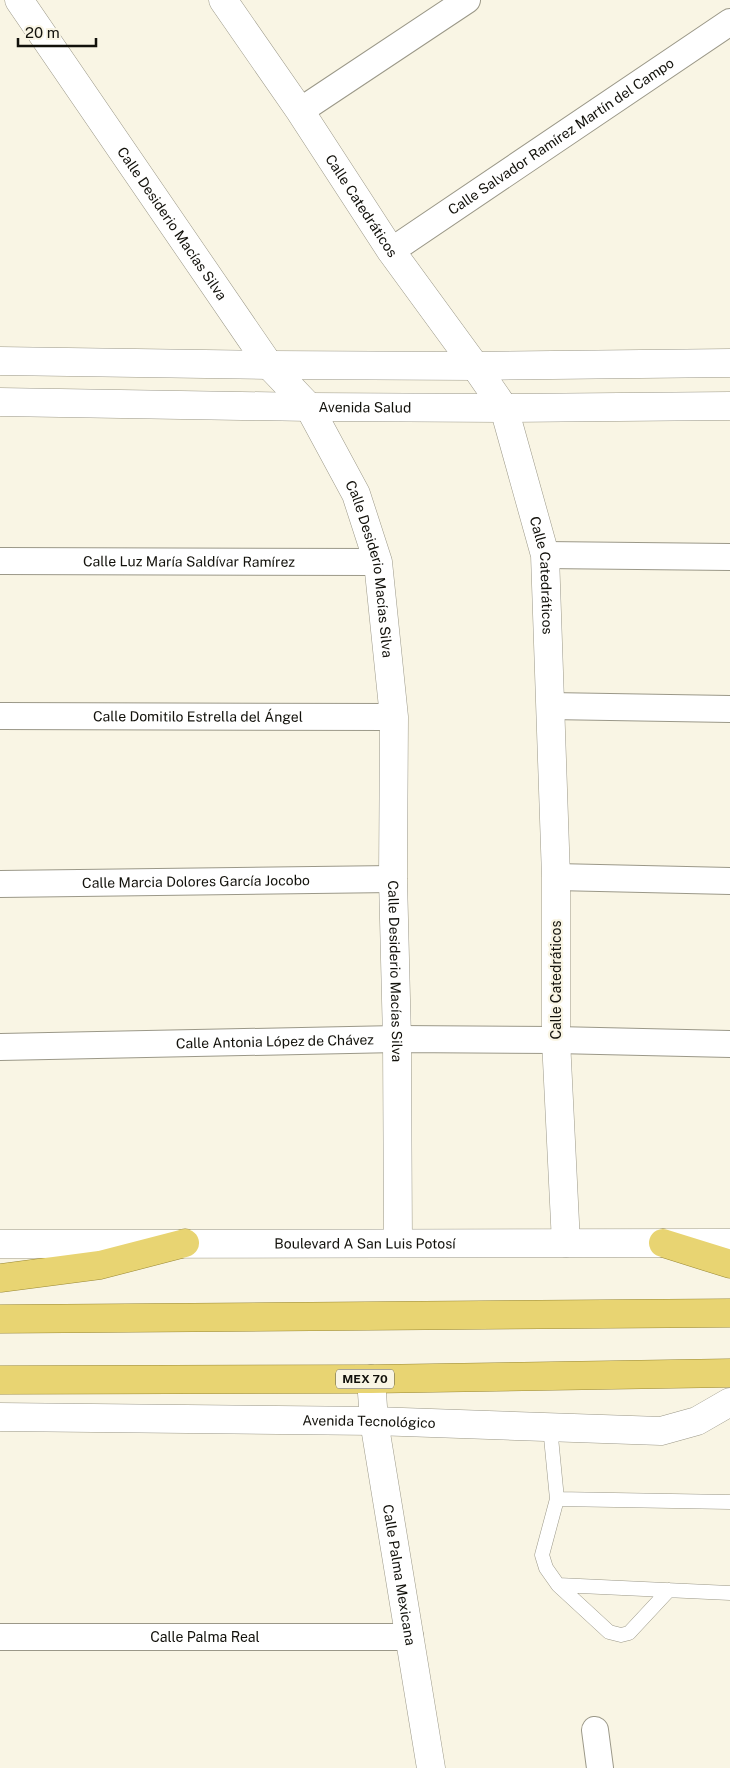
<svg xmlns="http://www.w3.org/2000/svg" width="730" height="1768" font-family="'Public Sans',sans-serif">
<rect width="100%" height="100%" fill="#f9f5e4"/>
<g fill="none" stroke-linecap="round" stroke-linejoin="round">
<defs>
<path id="service" d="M 550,1427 L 557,1499 L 542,1555 L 546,1568 L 558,1585 L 609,1632 L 621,1635 L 629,1633 L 669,1590
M 557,1499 L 730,1502
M 558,1585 L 730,1593"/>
<g id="minor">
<path d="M 300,111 L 467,0"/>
<path id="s1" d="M 391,251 L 730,22"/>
<path d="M 545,555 L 730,557"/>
<path id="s2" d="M 0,561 L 378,562"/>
<path d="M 550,706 L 730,709"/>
<path id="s3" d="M 0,716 L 394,717"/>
<path d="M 556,877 L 730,881"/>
<path id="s4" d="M 0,884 L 393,879"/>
<path id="s5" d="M 0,1047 L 397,1039 L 556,1040 L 730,1044"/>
<path id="s6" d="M 0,1637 L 410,1637"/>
<path d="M 595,1730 L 600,1768"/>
</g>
<g id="tertiary">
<path id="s7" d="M 19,0 L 269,365 L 309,407 L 356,494 L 378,562 L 394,717 L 393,879 L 397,1039 L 398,1243"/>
<path id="s8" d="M 223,0 L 300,111 L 391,251 L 475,366 L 504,408 L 545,555 L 556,877 L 556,1040 L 566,1243"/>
<path d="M 0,361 L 269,365 L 475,366 L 730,363"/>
<path id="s9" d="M 0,402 L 309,407 L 504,408 L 730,406"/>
<path id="s10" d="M 0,1244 L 730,1243"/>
<path id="s11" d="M 371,1379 L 374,1421 L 431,1768"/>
<path id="s12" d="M 0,1417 L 374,1421 L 661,1431 L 697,1421 L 730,1402"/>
</g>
<path id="trunk" d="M 663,1243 L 730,1264
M 0,1278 L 100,1265 L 185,1243
M 0,1319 L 730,1313
M 0,1380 L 371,1379 L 730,1373"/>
</defs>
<use href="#service" stroke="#9b9888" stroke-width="15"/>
<use href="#minor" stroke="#9b9888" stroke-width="28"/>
<use href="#tertiary" stroke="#9b9888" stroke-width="29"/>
<use href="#trunk" stroke="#9a8937" stroke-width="29"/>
<use href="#service" stroke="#fff" stroke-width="14"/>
<use href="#minor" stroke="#fff" stroke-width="26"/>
<use href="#tertiary" stroke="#fff" stroke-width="28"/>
<use href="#trunk" stroke="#e8d472" stroke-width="28"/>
</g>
<g text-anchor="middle" stroke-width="4.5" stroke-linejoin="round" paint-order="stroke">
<rect fill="#f9f5e4" stroke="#57554c" stroke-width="1" x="336" y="1369.5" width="58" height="19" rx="4"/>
<g font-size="12" font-weight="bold" fill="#12110b">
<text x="365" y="1383">MEX 70</text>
</g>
<g font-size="14" fill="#12110b" stroke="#f9f5e4">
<text dy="5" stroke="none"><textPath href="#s1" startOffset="205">Calle Salvador Ramírez Martín del Campo</textPath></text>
<text dy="5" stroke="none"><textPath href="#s8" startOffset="248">Calle Catedráticos</textPath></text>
<text dy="5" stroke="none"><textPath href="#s7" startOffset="271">Calle Desiderio Macías Silva</textPath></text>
<text dy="5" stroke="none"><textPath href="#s9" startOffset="365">Avenida Salud</textPath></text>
<text dy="5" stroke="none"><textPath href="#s2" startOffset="189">Calle Luz María Saldívar Ramírez</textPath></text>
<text dy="5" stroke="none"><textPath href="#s7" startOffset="676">Calle Desiderio Macías Silva</textPath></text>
<text dy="5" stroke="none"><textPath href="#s8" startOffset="668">Calle Catedráticos</textPath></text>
<text dy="5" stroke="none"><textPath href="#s3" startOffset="198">Calle Domitilo Estrella del Ángel</textPath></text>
<text dy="5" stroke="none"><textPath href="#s4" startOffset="196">Calle Marcia Dolores García Jocobo</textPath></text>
<text dy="5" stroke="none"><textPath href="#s7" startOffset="1081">Calle Desiderio Macías Silva</textPath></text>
<text transform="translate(556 980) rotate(-90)" y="5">Calle Catedráticos</text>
<text dy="5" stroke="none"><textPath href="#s5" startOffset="275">Calle Antonia López de Chávez</textPath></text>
<text dy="5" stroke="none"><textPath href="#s10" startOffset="365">Boulevard A San Luis Potosí</textPath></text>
<text dy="5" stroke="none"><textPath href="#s12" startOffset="369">Avenida Tecnológico</textPath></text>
<text dy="5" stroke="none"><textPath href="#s11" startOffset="198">Calle Palma Mexicana</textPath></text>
<text dy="5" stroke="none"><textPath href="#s6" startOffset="205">Calle Palma Real</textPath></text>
</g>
</g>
<path d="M18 38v8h78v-8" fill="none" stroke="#12110b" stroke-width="2.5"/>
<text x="25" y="38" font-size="15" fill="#12110b" stroke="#f9f5e4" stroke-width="4" paint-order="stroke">20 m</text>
</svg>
